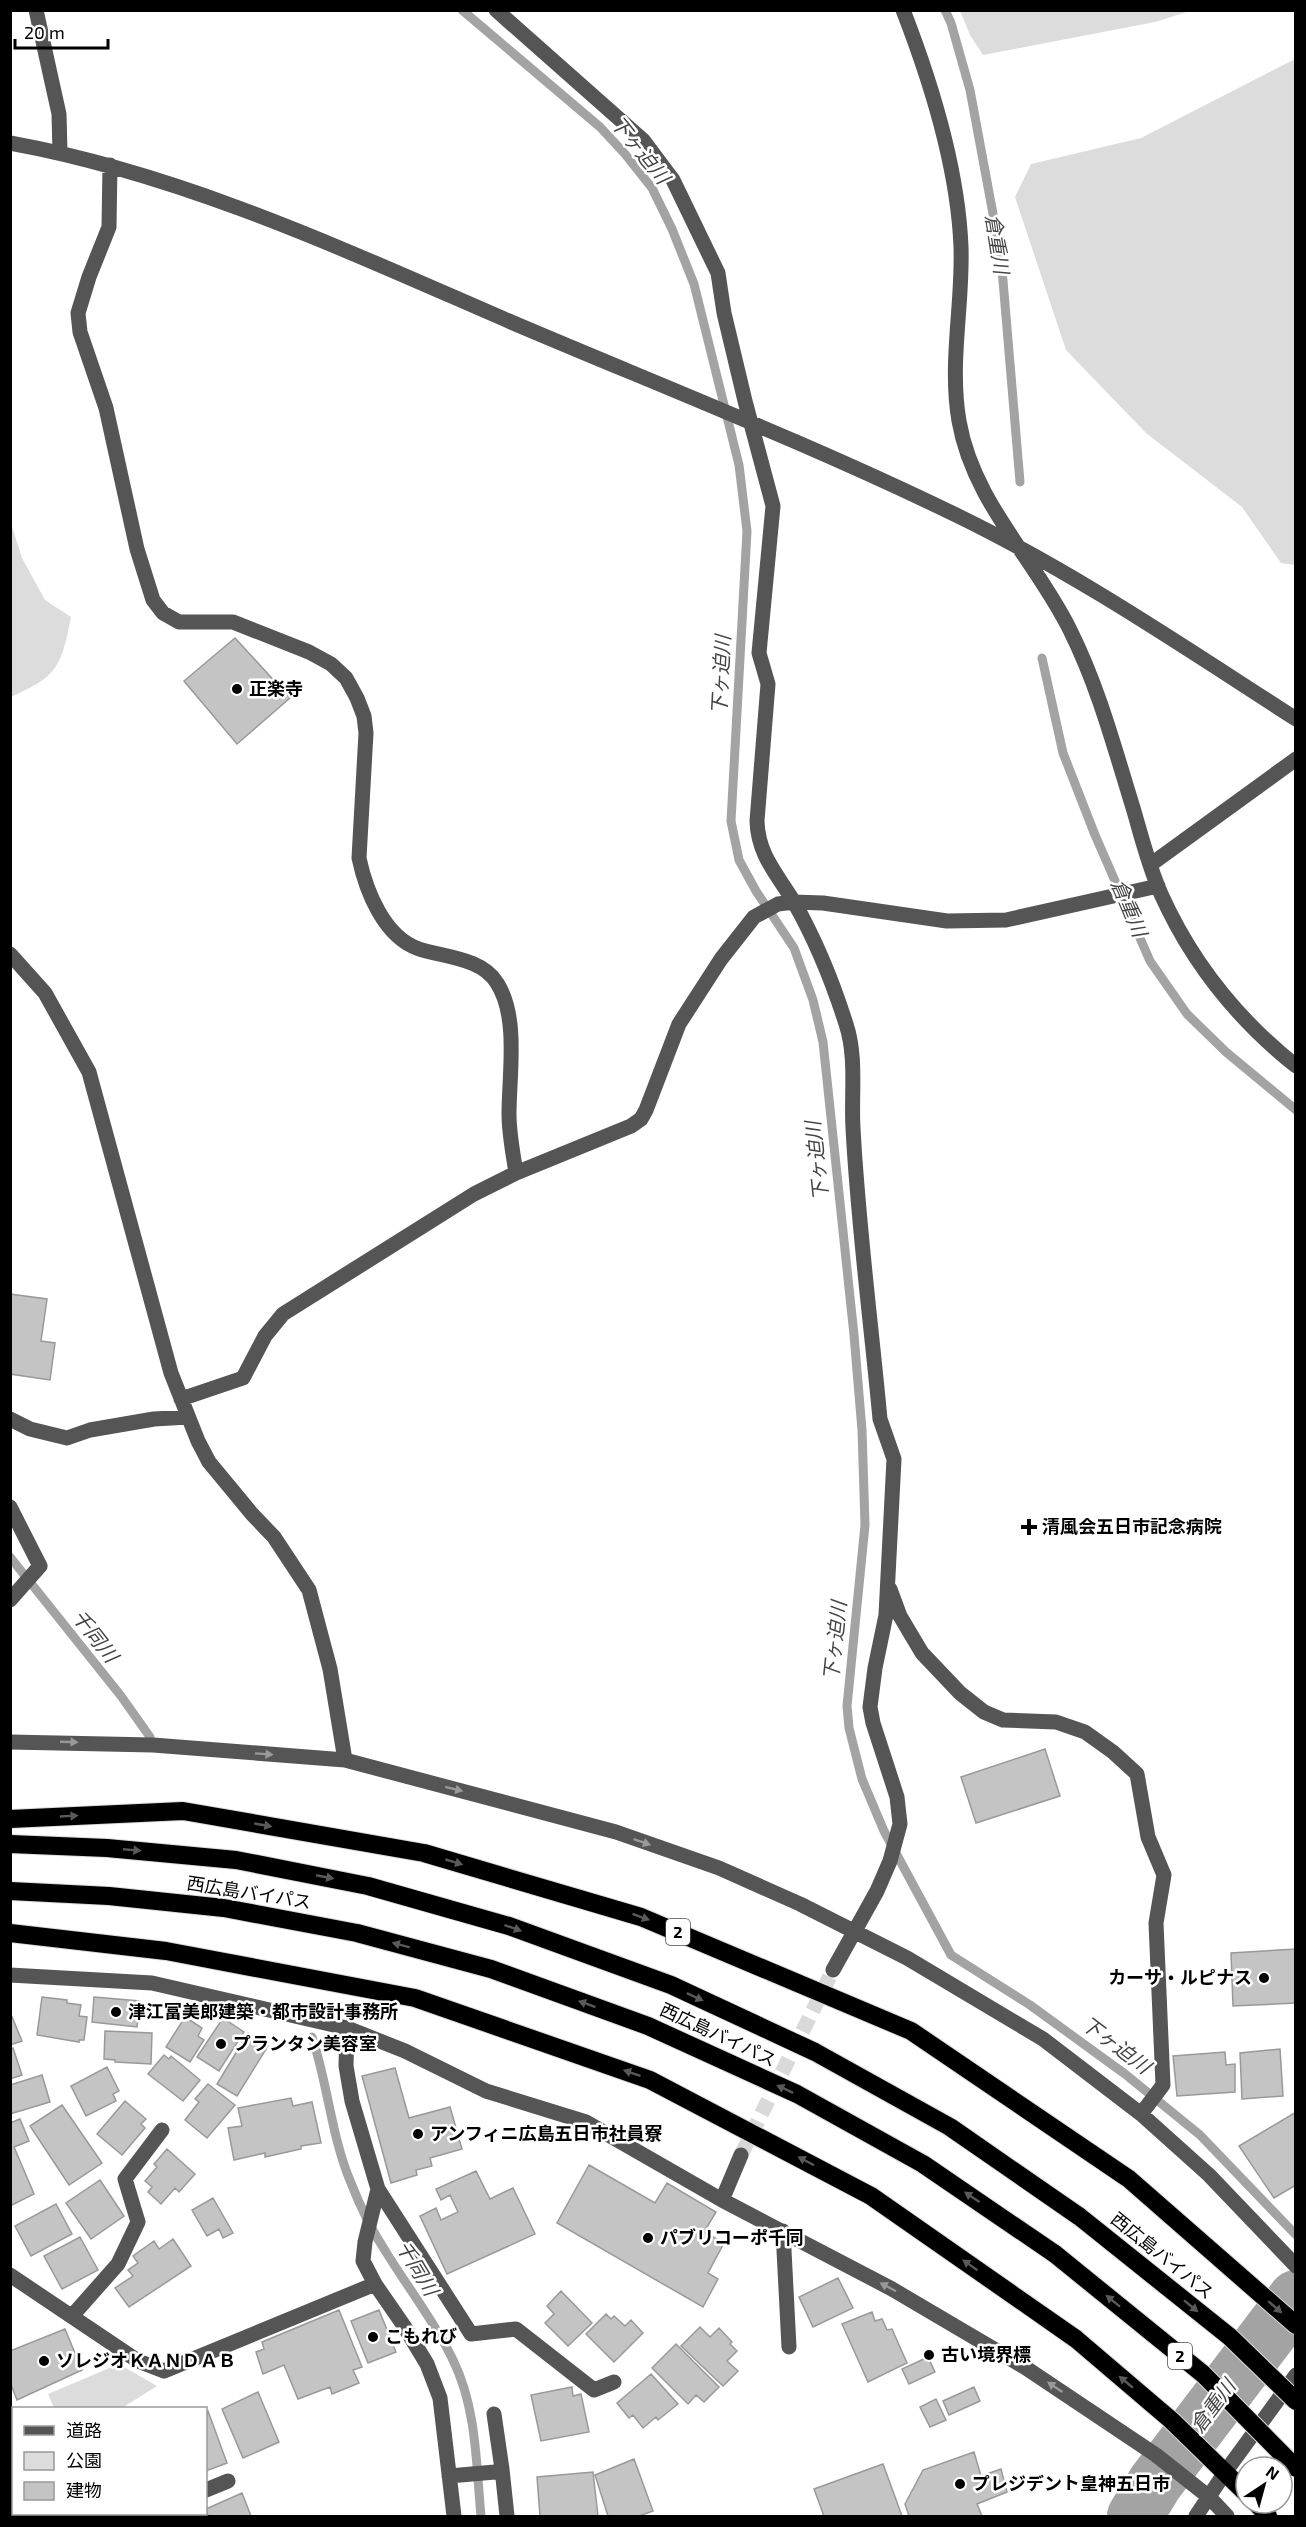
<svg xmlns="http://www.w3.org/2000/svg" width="1306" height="2527" font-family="'Exo 2','Noto Sans JP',sans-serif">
<rect width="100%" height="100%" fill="#fff"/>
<path fill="#dcdcdc" d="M 960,11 L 1190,11 L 1155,22 L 983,55 L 970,35 Z
M 1295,59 L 1295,565 L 1281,563 L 1242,507 L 1146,433 L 1066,350 L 1015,197 L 1031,164 L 1141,138 Z
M 10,520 L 22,558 L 45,600 L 71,617 C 61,667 58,676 11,697 Z
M 119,2364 L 157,2386 L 122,2408 L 54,2408 L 48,2394 Z"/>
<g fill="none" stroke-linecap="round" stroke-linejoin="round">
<path stroke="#a3a3a3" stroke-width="9" d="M 462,10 L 600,127 L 625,154 L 652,188 L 672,229 L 694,284 L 739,465 L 747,531 L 731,821 L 739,860 L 756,891 L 794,948 L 813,1000 L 823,1042 L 854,1335 L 862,1430 L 865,1525 L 847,1706 L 849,1728 L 862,1779 L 884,1831 L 951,1955 L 1030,2005 L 1125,2074 L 1200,2135 L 1296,2235
M 945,10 L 951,23 L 970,90 L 1001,257 L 1020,482
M 1042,658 L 1063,753 L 1095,835 L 1150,961 L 1187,1014 L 1226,1052 L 1296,1110
M 10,1557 L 121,1696 L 150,1737
M 312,2037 C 328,2084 331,2136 351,2183 C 360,2206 372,2231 386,2252 C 408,2288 435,2322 453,2360 C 477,2409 476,2464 481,2516"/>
<path stroke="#a3a3a3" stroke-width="56" d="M 1135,2516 L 1155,2483 L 1296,2298"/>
</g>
<path fill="#c4c4c4" stroke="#999" stroke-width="1.5" d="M 235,638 L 290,698 L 237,744 L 184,681 Z
M 10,1294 L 47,1299 L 41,1341 L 55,1343 L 50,1380 L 10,1374 Z
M 1045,1749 L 1060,1796 L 976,1823 L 961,1777 Z
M 1296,1949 L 1296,2003 L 1233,2006 L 1231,1953 Z
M 42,1997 L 67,2000 L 67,2003 L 81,2005 L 79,2016 L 87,2017 L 84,2040 L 79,2040 L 79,2042 L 37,2035 Z
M 94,1997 L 140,2001 L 137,2027 L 92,2022 Z
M 10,2012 L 22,2041 L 10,2045 Z
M 185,2017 L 202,2028 L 198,2036 L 204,2040 L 190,2062 L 166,2047 Z
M 223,2018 L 244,2032 L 219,2071 L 197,2057 Z
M 105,2031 L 152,2033 L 151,2064 L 115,2062 L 115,2060 L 104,2059 Z
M 248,2033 L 268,2046 L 237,2096 L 217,2084 Z
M 13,2048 L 22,2075 L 10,2079 L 10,2049 Z
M 1280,2049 L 1283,2096 L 1242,2099 L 1240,2053 Z
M 1225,2052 L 1226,2065 L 1235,2064 L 1235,2092 L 1177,2096 L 1173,2056 Z
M 164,2055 L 169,2059 L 171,2056 L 200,2080 L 183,2101 L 148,2074 Z
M 107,2067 L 119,2091 L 113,2094 L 116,2101 L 86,2116 L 71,2086 Z
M 395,2068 L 409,2118 L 450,2107 L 462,2149 L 430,2158 L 432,2166 L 416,2170 L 417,2175 L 391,2183 L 362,2076 Z
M 42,2075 L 50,2102 L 10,2114 L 10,2085 Z
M 208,2084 L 235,2105 L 207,2138 L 185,2120 L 199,2102 L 195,2099 Z
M 291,2098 L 293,2106 L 312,2102 L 321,2143 L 301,2146 L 301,2149 L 265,2157 L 265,2153 L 234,2160 L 228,2128 L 242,2126 L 238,2108 Z
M 125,2101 L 146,2119 L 141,2124 L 145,2128 L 122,2155 L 97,2134 Z
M 62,2105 L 102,2163 L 69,2185 L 30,2126 Z
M 1296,2112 L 1296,2185 L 1274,2198 L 1239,2146 Z
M 20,2119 L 29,2141 L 14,2147 L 34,2194 L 10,2206 L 10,2123 Z
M 167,2149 L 195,2174 L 179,2192 L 175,2188 L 161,2204 L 148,2192 L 152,2187 L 145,2181 L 157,2167 L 154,2164 Z
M 589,2165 L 655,2203 L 667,2183 L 716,2212 L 704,2232 L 724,2243 L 708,2273 L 718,2279 L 703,2307 L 557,2223 Z
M 476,2171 L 490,2199 L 513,2188 L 535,2234 L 447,2274 L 420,2216 L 436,2208 L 441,2220 L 458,2212 L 450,2195 L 441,2200 L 436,2189 Z
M 100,2180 L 124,2216 L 91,2239 L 66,2203 Z
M 213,2198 L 233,2233 L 223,2238 L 219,2229 L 207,2236 L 192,2210 Z
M 56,2204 L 72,2234 L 31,2256 L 15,2226 Z
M 80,2237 L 98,2270 L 62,2289 L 44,2256 Z
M 173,2239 L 191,2266 L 129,2307 L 115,2288 L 133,2276 L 128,2270 L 138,2263 L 133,2256 L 154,2241 L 159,2249 Z
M 838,2278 L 853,2308 L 813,2327 L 799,2297 Z
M 561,2291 L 592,2323 L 568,2346 L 545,2323 L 554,2314 L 547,2306 Z
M 339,2310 L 362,2367 L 353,2370 L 359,2383 L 332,2394 L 330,2387 L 298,2399 L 284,2365 L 263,2374 L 256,2352 L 264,2349 L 262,2342 Z
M 379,2310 L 396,2352 L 368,2363 L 351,2321 Z
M 872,2312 L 875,2321 L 882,2319 L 887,2330 L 892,2329 L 907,2363 L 868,2382 L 842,2324 Z
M 606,2314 L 611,2319 L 614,2316 L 625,2326 L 631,2320 L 643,2333 L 614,2362 L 586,2334 Z
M 700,2327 L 710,2337 L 719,2328 L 732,2342 L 730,2344 L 737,2351 L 727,2361 L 738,2371 L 723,2386 L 681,2346 Z
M 65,2329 L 82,2370 L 17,2400 L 10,2382 L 10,2351 Z
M 676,2344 L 719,2387 L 704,2402 L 696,2395 L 688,2404 L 652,2368 Z
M 928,2357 L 935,2372 L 909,2384 L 902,2369 Z
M 651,2374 L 678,2404 L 658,2420 L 656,2417 L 643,2428 L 633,2415 L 629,2418 L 617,2403 Z
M 572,2387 L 573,2396 L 581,2394 L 589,2432 L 541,2441 L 531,2395 Z
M 974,2387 L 980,2401 L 949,2415 L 943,2401 Z
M 258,2392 L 279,2442 L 243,2458 L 222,2409 Z
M 936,2399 L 946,2420 L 930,2427 L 920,2407 Z
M 208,2411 L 227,2463 L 206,2471 L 206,2412 Z
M 974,2452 L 981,2476 L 1001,2469 L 1007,2492 L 977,2504 L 982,2516 L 909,2516 L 905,2504 L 923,2470 Z
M 634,2459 L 653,2511 L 639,2516 L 608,2516 L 595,2475 Z
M 883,2464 L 902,2516 L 824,2516 L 814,2489 Z
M 14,2471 L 14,2511 L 11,2512 L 10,2472 Z
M 593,2472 L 598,2516 L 540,2516 L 537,2477 Z
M 242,2493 L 251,2516 L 208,2516 L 206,2509 Z"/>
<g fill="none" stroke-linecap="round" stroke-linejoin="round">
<path stroke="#d9d9d9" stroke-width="15" stroke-dasharray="15 8" stroke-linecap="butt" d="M 741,2155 L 833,1970"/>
<defs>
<path id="highway" d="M 10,1819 L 183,1811 L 424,1853 L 641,1917 L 911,2031 L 1129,2179 L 1296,2325
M 10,1844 L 107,1848 L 236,1860 L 368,1886 L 509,1926 L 671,1985 L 815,2052 L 950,2127 L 1080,2217
M 10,1891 L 109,1896 L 224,1908 L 357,1933 L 491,1969 L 648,2026 L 797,2094 L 923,2164 L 1055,2254
M 10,1933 L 166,1951 L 415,1998 L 650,2080 L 871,2196 L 1076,2339 L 1171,2420 L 1246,2493
M 1256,2503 L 1268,2516"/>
</defs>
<use href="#highway" stroke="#dbdbdb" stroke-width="20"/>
<path stroke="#555" stroke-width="15" d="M 36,10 L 59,114 L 60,152
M 496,10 L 643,140 L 673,180 L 718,273 L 724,313 L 745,401 L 773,506 L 759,653 L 768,684 L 757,821 C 758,855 777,874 794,902 C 815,939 833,983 846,1024 C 857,1057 851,1094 853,1128 C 858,1225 871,1322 880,1419 L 894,1459 L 886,1615 L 875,1668 L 870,1707 L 873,1723 L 897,1797 L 900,1824 L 890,1861 L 877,1891 L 833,1970
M 903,10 C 931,82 958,170 961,247 C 963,305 949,363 959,421 C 973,502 1035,559 1070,630 C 1099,688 1115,750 1134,811 C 1142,839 1149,867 1161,894 C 1192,963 1237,1019 1296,1066
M 10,143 C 186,175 349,252 511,322 C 659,385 810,444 954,514 C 1074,572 1184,647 1296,719
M 110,165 L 109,227 L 89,277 L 78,313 L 80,332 L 106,408 L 137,549 L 153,600 L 163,613 L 179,622 L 233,622 L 309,652 L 331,664 L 346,678 L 357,698 L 364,716 L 366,733 L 359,858 C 366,891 384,937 419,949 C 444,957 482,958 497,983 C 519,1017 509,1075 509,1114 C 509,1134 513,1153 516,1173
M 1150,865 L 1296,759
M 10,954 L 45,993 L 89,1072 L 171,1373 L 198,1441 L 209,1462 L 252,1514 L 274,1537 L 309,1590 L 330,1669 L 345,1760
M 181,1399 L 243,1378 L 265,1336 L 283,1314 L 474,1194 L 516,1173 L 631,1126 L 641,1119 L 646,1110 L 679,1024 L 721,959 L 754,917 L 778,904 L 793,902 L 823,903 L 947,921 L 1006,920 L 1158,886
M 10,1419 L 30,1429 L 67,1438 L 90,1430 L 154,1419 L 188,1417
M 10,1507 L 40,1566 L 10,1600
M 890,1589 L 900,1616 L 922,1653 L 960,1693 L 984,1712 L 1003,1720 L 1056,1722 L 1085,1732 L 1113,1752 L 1137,1774 L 1148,1837 L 1164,1875 L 1156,1923 L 1163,2085 L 1141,2114
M 10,1742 L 153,1745 L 345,1760 L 616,1832 L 719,1868 L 800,1904 L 907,1958 L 1043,2039 L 1141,2114 L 1209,2175 L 1296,2266
M 10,1975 L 152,1983 L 347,2028 L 405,2051 L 486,2091 L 586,2122 L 722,2200 L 892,2289 L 1026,2368 L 1156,2455 L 1209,2497 L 1227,2516
M 347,2028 L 346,2066 L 352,2101 L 378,2189 L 365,2242 L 363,2261 L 375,2284 L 404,2326 L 427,2364 L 440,2398 L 454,2516
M 378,2189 L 471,2334 L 516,2329 L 594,2390 L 614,2382
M 722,2200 L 741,2155
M 783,2231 L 789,2347
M 10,2275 L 138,2361 L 164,2371 L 375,2284
M 72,2316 L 118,2264 L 138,2222 L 125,2179 L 162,2130
M 502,2469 L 507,2516
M 449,2476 L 495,2472 L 502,2469 L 494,2414
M 206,2490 L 228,2481
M 140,2516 L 147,2514
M 1196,2516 L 1226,2471 L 1296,2375"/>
<use href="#highway" stroke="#000" stroke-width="18"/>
<defs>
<path id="highway-bridge" d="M 1080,2217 L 1230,2337 L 1296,2401
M 1055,2254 L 1203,2374 L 1296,2468"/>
</defs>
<use href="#highway-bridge" stroke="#dbdbdb" stroke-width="20" stroke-linecap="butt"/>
<use href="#highway-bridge" stroke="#000" stroke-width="18"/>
</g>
<defs><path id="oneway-solid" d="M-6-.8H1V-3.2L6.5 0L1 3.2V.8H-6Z" transform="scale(1.5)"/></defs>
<g fill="#999">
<use href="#oneway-solid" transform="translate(69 1742) rotate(2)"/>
<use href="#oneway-solid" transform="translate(264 1754) rotate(4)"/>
<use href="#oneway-solid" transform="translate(454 1789) rotate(14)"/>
<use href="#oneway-solid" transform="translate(642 1842) rotate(19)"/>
<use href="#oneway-solid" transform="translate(888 2287) rotate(-152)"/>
<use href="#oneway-solid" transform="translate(1055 2387) rotate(-146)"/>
</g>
<g fill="#595959">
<use href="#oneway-solid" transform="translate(69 1816) rotate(-3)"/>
<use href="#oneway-solid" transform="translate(263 1825) rotate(10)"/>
<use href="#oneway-solid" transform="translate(132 1850) rotate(5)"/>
<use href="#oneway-solid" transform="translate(454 1862) rotate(16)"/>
<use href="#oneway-solid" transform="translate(325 1877) rotate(11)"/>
<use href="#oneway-solid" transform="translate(641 1917) rotate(20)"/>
<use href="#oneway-solid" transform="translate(513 1928) rotate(19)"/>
<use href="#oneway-solid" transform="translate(401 1945) rotate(-165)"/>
<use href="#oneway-solid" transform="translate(695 1997) rotate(25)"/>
<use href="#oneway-solid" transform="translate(587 2004) rotate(-160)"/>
<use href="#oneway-solid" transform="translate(632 2073) rotate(-161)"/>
<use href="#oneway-solid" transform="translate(785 2089) rotate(-155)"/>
<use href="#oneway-solid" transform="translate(806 2161) rotate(-152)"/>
<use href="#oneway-solid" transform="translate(972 2197) rotate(-146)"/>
<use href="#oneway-solid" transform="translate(970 2265) rotate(-145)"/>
<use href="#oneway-solid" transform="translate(1113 2301) rotate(-141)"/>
<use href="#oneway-solid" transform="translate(1191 2306) rotate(39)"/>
<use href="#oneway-solid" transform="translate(1275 2307) rotate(41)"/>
<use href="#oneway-solid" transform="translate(1126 2382) rotate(-140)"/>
</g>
<g fill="#000" stroke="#fff" stroke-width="2">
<circle cx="237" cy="689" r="6"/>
<path d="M1026 1518h6v6h6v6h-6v6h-6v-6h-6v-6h6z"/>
<circle cx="1264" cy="1978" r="6"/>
<circle cx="116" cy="2012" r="6"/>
<circle cx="221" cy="2044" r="6"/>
<circle cx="418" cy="2134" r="6"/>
<circle cx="648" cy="2238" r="6"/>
<circle cx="373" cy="2337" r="6"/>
<circle cx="929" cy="2355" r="6"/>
<circle cx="44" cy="2361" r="6"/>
<circle cx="960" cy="2484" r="6"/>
</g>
<g text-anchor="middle" stroke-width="5" stroke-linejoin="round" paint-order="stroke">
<g fill="#fff" stroke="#4c4c4c" stroke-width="1.5">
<rect x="666" y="1919" width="24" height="26" rx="4.5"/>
<rect x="1168" y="2343" width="24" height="26" rx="4.5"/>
</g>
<g font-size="16" font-weight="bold" fill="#000">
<text x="678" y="1938">2</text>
<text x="1180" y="2362">2</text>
</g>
<g font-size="18" font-weight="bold" fill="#000" stroke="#fff" text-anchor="start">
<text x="249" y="695">正楽寺</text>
<text x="1042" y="1533">清風会五日市記念病院</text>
<text x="1252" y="1984" text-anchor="end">カーサ・ルピナス</text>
<text x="128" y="2018">津江富美郎建築・都市設計事務所</text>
<text x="233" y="2050">プランタン美容室</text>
<text x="430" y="2140">アンフィニ広島五日市社員寮</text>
<text x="660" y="2244">パブリコーポ千同</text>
<text x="385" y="2343">こもれび</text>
<text x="941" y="2361">古い境界標</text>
<text x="56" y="2367">ソレジオＫＡＮＤＡＢ</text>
<text x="972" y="2490">プレジデント皇神五日市</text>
</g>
<g font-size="18" fill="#000" stroke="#fff">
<text transform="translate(249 1893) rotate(9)" y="6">西広島バイパス</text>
<text transform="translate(718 2035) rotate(25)" y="6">西広島バイパス</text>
<text transform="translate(1162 2256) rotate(39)" y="6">西広島バイパス</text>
</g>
<g font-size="20" font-style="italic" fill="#444" stroke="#fff">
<text transform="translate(640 150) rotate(51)" y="7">下ヶ迫川</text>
<text transform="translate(997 244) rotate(81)" y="7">倉重川</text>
<text transform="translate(721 675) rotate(-87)" y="7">下ヶ迫川</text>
<text transform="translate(1129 908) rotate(67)" y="7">倉重川</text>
<text transform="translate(817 1161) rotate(-96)" y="7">下ヶ迫川</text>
<text transform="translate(95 1636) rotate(52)" y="7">千同川</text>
<text transform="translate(835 1641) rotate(-84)" y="7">下ヶ迫川</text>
<text transform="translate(1116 2045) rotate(37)" y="7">下ヶ迫川</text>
<text transform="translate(417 2268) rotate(59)" y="7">千同川</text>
<text transform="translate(1213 2406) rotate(-53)" y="7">倉重川</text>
</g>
</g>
<rect width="1306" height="2527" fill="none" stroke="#000000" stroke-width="24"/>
<rect x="12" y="2407" width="195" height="108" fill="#ffffff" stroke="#999999" stroke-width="1.5"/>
<rect x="24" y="2426" width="30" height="9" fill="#555555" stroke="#999999" stroke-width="1.5"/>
<text x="66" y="2437" font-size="18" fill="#000000">道路</text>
<rect x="24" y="2452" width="30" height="18" fill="#dcdcdc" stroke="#999999" stroke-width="1.5"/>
<text x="66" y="2467" font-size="18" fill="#000000">公園</text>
<rect x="24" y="2482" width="30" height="18" fill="#c4c4c4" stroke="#999999" stroke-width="1.5"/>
<text x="66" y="2497" font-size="18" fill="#000000">建物</text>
<g transform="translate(1264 2485) rotate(36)"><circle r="28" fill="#ffffff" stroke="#999999" stroke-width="1.5"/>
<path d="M0-4.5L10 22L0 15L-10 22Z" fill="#000000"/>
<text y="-9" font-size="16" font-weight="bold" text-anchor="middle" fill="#000000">N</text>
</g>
<path d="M15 39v9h93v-9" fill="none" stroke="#000000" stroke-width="3"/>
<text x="24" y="39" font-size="18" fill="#000000" stroke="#ffffff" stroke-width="4.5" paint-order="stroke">20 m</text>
</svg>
